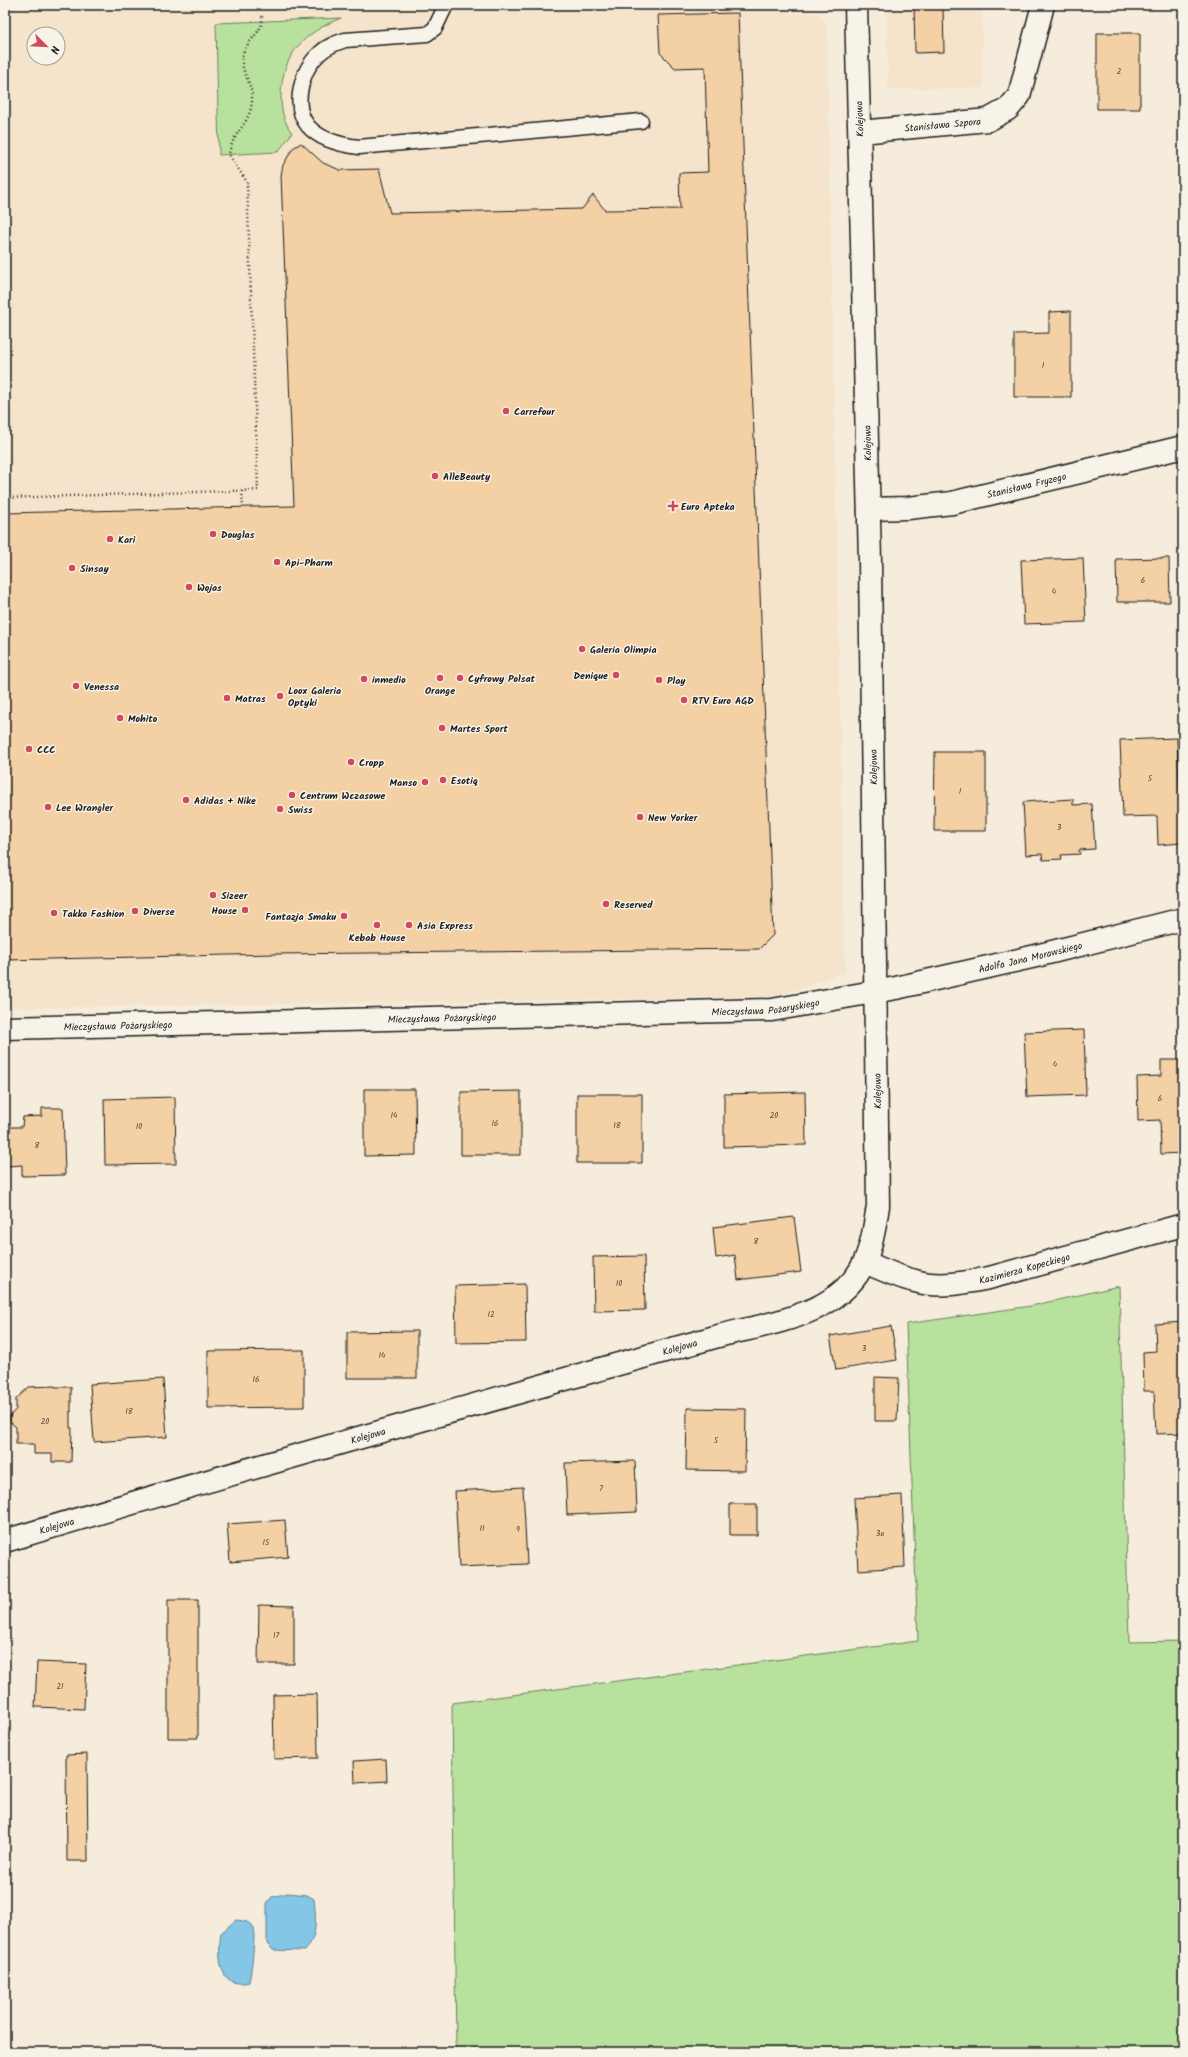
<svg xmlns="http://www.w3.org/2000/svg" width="1188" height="2057" font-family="Kalam,sans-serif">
<rect width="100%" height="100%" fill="#f6ecdb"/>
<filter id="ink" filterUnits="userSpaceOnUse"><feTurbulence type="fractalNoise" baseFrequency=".025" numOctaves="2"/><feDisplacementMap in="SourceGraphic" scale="8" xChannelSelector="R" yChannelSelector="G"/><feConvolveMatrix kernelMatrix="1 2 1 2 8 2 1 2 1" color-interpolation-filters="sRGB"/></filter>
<g filter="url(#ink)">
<path fill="#f5e4cb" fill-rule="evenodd" d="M 5,5 L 789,5 L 789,13 L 817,13 L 827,24 L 845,972 L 776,997 L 5,1008 ZM 34,34 L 58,34 L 58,58 L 34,58 Z
M 886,5 L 982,5 L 983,88 L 888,89 Z"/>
<path fill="#b8e19e" stroke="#6a7e5d" d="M 341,18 C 304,33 282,54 281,95 C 281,109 283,121 292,133 L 278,152 L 219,155 L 216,23 Z
M 1119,1286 L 1129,1642 L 1183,1641 L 1183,2052 L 456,2052 L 452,1703 L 918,1641 L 906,1324 L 1031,1306 Z"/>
<path fill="#85c6e6" stroke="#5b8295" d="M 288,1893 L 307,1895 L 314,1899 C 316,1918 318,1936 305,1951 L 273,1950 L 267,1944 L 267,1903 L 272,1897 Z
M 236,1920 C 243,1921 250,1921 253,1928 C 256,1933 251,1975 249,1982 C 217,1990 218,1954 221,1933 Z"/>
<path fill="#f4d0a5" stroke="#1c1c1c" d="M 914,5 L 943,5 L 944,52 L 915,53 Z
M 738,13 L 773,935 L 759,949 L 274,954 L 5,960 L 5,513 L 294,506 L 281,175 L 283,165 L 293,148 L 301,143 L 323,163 L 340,170 L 379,169 L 390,213 L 582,209 L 593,195 L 605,210 L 680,209 L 679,173 L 708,172 L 705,67 L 675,68 L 660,53 L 658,15 Z
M 1097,33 L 1140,33 L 1140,109 L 1097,109 Z
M 1071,311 L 1071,397 L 1014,397 L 1014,334 L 1049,333 L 1049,312 Z
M 1083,558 L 1086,622 L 1024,624 L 1021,560 Z
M 1169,558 L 1170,602 L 1117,602 L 1116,559 Z
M 1177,738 L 1182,843 L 1158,845 L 1157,816 L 1123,817 L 1120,740 Z
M 935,752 L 986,752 L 986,831 L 934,831 Z
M 1073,799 L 1073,805 L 1092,804 L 1095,849 L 1079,850 L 1080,854 L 1061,855 L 1062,859 L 1043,860 L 1042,854 L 1026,855 L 1023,802 Z
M 1084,1030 L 1086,1095 L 1027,1097 L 1024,1032 Z
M 1161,1060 L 1183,1060 L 1183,1153 L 1161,1154 L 1160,1120 L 1138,1121 L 1137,1077 L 1161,1076 Z
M 364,1089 L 415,1089 L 416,1155 L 364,1156 Z
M 521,1091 L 521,1155 L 461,1155 L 461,1092 Z
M 805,1092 L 806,1145 L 724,1147 L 724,1094 Z
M 577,1094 L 642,1094 L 642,1163 L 577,1163 Z
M 175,1097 L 176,1164 L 105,1165 L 104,1099 Z
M 42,1108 L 63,1108 L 65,1175 L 22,1176 L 22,1165 L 8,1166 L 7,1127 L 22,1127 L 23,1117 L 42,1116 Z
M 794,1217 L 801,1272 L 738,1280 L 735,1255 L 716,1258 L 713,1227 Z
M 644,1256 L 645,1310 L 594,1311 L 593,1257 Z
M 525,1284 L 526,1342 L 456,1343 L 455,1286 Z
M 1183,1322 L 1183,1433 L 1156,1434 L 1154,1391 L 1144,1391 L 1143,1352 L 1156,1351 L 1155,1324 Z
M 891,1326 L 897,1360 L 836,1370 L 830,1336 Z
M 417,1331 L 417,1378 L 347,1378 L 347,1332 Z
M 304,1350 L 304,1407 L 208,1408 L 208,1351 Z
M 875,1377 L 899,1378 L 897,1421 L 875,1421 Z
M 163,1379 L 167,1437 L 94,1442 L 90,1384 Z
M 55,1386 L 55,1387 L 71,1387 L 71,1412 L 70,1411 L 70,1428 L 72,1428 L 71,1462 L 52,1462 L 52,1454 L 34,1454 L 34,1444 L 16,1444 L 16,1427 L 10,1422 L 10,1416 L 16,1409 L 16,1399 L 29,1387 Z
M 687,1408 L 746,1409 L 745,1471 L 686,1470 Z
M 635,1461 L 637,1512 L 567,1515 L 565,1463 Z
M 523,1487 L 527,1564 L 459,1567 L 455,1491 Z
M 902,1495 L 905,1567 L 858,1570 L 854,1498 Z
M 730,1504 L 757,1504 L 757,1535 L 730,1535 Z
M 285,1520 L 288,1557 L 230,1562 L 227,1524 Z
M 168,1600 L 198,1600 L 198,1738 L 168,1738 Z
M 259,1605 L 294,1606 L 294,1664 L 258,1664 Z
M 37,1662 L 86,1664 L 84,1709 L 35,1707 Z
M 317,1694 L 318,1758 L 274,1759 L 273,1695 Z
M 87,1754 L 88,1861 L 67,1861 L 66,1755 Z
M 386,1759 L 387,1781 L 355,1783 L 354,1761 Z"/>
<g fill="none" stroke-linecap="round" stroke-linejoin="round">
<defs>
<path id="lane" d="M 446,5 L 435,28 L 427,34 L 345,40 C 336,43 327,46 320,53 C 302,69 291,105 308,126 C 320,140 342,145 359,147 L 641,121"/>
<g id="street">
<path id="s1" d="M 860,132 L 988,120 L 1008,109 L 1019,96 L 1043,5"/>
<path id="s2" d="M 869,509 L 908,508 L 952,503 L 1183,447"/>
<path id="s3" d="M 5,1028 L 772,1010 L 896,988 L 1036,956 L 1183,919"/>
<path id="s4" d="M 865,1262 C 881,1269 898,1277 915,1281 C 939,1288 964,1283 989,1278 L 1183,1225"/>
<path id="s5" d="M 5,1541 C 199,1482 395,1428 590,1372 C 634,1360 678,1347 722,1335 C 756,1327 793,1321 824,1304 C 866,1280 871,1250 878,1206 L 870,561 L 856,5"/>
</g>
</defs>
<use href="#lane" stroke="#1c1c1c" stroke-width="17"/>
<use href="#street" stroke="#1c1c1c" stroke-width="25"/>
<path stroke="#1c1c1c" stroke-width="2.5" stroke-dasharray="1 3" stroke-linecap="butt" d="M 242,491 L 243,507
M 5,498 L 258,490 L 247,182 L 229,155 C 231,135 247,126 251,108 C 256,86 243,78 242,61 C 241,46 256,38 261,26 C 262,23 262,17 262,14"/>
<use href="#lane" stroke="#f7f3e8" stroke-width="14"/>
<use href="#street" stroke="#f7f3e8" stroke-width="22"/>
</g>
</g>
<g fill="#d1495b" stroke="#f7f3e8" stroke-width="1.5">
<circle cx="506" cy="411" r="4"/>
<circle cx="435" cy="476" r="4"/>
<path d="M671 500h4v4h4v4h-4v4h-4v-4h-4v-4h4z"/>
<circle cx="213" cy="534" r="4"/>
<circle cx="110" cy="539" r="4"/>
<circle cx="277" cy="562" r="4"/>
<circle cx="72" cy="568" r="4"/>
<circle cx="189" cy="587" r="4"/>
<circle cx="582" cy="649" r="4"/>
<circle cx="616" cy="675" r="4"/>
<circle cx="440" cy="678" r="4"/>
<circle cx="460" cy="678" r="4"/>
<circle cx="364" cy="679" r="4"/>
<circle cx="659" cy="680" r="4"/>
<circle cx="76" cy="686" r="4"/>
<circle cx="280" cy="696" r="4"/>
<circle cx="227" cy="698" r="4"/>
<circle cx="684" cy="700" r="4"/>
<circle cx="120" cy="718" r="4"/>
<circle cx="442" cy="728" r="4"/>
<circle cx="29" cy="749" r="4"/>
<circle cx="351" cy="762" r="4"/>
<circle cx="443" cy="780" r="4"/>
<circle cx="425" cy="782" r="4"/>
<circle cx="292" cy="795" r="4"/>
<circle cx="186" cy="800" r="4"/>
<circle cx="48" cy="807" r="4"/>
<circle cx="280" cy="809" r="4"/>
<circle cx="640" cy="817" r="4"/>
<circle cx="213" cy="895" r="4"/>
<circle cx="606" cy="904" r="4"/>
<circle cx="245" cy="910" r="4"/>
<circle cx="135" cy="911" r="4"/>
<circle cx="54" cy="913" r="4"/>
<circle cx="344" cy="916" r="4"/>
<circle cx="377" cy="925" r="4"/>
<circle cx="409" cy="925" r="4"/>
</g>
<g text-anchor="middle" stroke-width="3" stroke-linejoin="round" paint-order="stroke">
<g font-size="8" fill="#52493e">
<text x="1119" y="74">2</text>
<text x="1043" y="368">1</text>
<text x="1143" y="583">6</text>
<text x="1054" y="594">4</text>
<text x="1150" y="781">5</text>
<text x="960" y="794">1</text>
<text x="1059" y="830">3</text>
<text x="1055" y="1067">4</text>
<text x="1160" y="1101">6</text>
<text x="394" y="1118">14</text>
<text x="774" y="1118">20</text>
<text x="495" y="1126">16</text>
<text x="617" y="1128">18</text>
<text x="139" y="1129">10</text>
<text x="37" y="1148">8</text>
<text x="756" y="1244">8</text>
<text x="619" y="1286">10</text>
<text x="491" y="1317">12</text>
<text x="864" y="1351">3</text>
<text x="382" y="1358">14</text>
<text x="256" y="1382">16</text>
<text x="129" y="1414">18</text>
<text x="45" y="1424">20</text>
<text x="716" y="1443">5</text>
<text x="601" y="1491">7</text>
<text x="482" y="1531">11</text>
<text x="518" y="1532">9</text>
<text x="880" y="1536">3a</text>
<text x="266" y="1545">15</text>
<text x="276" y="1638">17</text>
<text x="60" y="1689">21</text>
</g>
<g font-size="10" fill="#1c1c1c" stroke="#f7f3e8">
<text transform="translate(859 119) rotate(-92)" y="4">Kolejowa</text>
<text dy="4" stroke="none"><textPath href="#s1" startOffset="83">Stanisława Szpora</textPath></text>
<text transform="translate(867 443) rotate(-91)" y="4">Kolejowa</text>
<text dy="4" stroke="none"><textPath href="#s2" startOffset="160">Stanisława Fryzego</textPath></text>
<text transform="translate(873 767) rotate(-91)" y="4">Kolejowa</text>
<text dy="4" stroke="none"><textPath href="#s3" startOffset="1031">Adolfa Jana Morawskiego</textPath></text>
<text dy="4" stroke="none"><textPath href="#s3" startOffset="761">Mieczysława Pożaryskiego</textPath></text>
<text dy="4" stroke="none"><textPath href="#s3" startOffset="437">Mieczysława Pożaryskiego</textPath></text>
<text dy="4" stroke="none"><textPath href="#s3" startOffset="113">Mieczysława Pożaryskiego</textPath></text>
<text transform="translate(877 1091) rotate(-91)" y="4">Kolejowa</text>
<text dy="4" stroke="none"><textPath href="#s4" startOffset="165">Kazimierza Kopeckiego</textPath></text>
<text dy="4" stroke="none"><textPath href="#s5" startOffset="702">Kolejowa</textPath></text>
<text dy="4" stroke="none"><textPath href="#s5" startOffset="378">Kolejowa</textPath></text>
<text dy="4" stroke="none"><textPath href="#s5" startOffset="54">Kolejowa</textPath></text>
</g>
<g font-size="10" font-weight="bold" fill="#1c1c1c" stroke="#f7f3e8" text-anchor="start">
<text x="514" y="415">Carrefour</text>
<text x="443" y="480">AlleBeauty</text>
<text x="681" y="510">Euro Apteka</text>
<text x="221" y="538">Douglas</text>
<text x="118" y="543">Kari</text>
<text x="285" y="566">Api-Pharm</text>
<text x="80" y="572">Sinsay</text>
<text x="197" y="591">Wojas</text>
<text x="590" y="653">Galeria Olimpia</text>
<text x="608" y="679" text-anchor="end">Denique</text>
<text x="468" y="682">Cyfrowy Polsat</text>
<text x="372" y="683">inmedio</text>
<text x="667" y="684">Play</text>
<text x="84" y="690">Venessa</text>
<text x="288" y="694">Loox Galeria<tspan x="288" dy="12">Optyki</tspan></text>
<text x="440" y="694" text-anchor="middle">Orange</text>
<text x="235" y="702">Matras</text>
<text x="692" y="704">RTV Euro AGD</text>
<text x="128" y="722">Mohito</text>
<text x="450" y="732">Martes Sport</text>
<text x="37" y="753">CCC</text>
<text x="359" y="766">Cropp</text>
<text x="451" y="784">Esotiq</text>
<text x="417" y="786" text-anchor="end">Manso</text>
<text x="300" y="799">Centrum Wczasowe</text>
<text x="194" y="804">Adidas + Nike</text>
<text x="56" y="811">Lee Wrangler</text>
<text x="288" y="813">Swiss</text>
<text x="648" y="821">New Yorker</text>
<text x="221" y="899">Sizeer</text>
<text x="614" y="908">Reserved</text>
<text x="237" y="914" text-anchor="end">House</text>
<text x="143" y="915">Diverse</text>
<text x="62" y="917">Takko Fashion</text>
<text x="336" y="920" text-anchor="end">Fantazja Smaku</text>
<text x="417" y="929">Asia Express</text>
<text x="377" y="941" text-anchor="middle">Kebab House</text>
</g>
</g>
<rect width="1188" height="2057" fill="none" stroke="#f7f3e8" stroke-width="20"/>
<rect x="10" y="10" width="1168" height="2037" fill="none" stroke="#1c1c1c" stroke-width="1.5" filter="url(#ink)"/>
<g transform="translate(46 46) rotate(114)"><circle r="19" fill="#f7f3e8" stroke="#9f9d96"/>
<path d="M0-3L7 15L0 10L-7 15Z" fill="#d1495b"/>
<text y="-6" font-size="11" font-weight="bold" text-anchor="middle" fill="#1c1c1c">N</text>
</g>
</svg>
